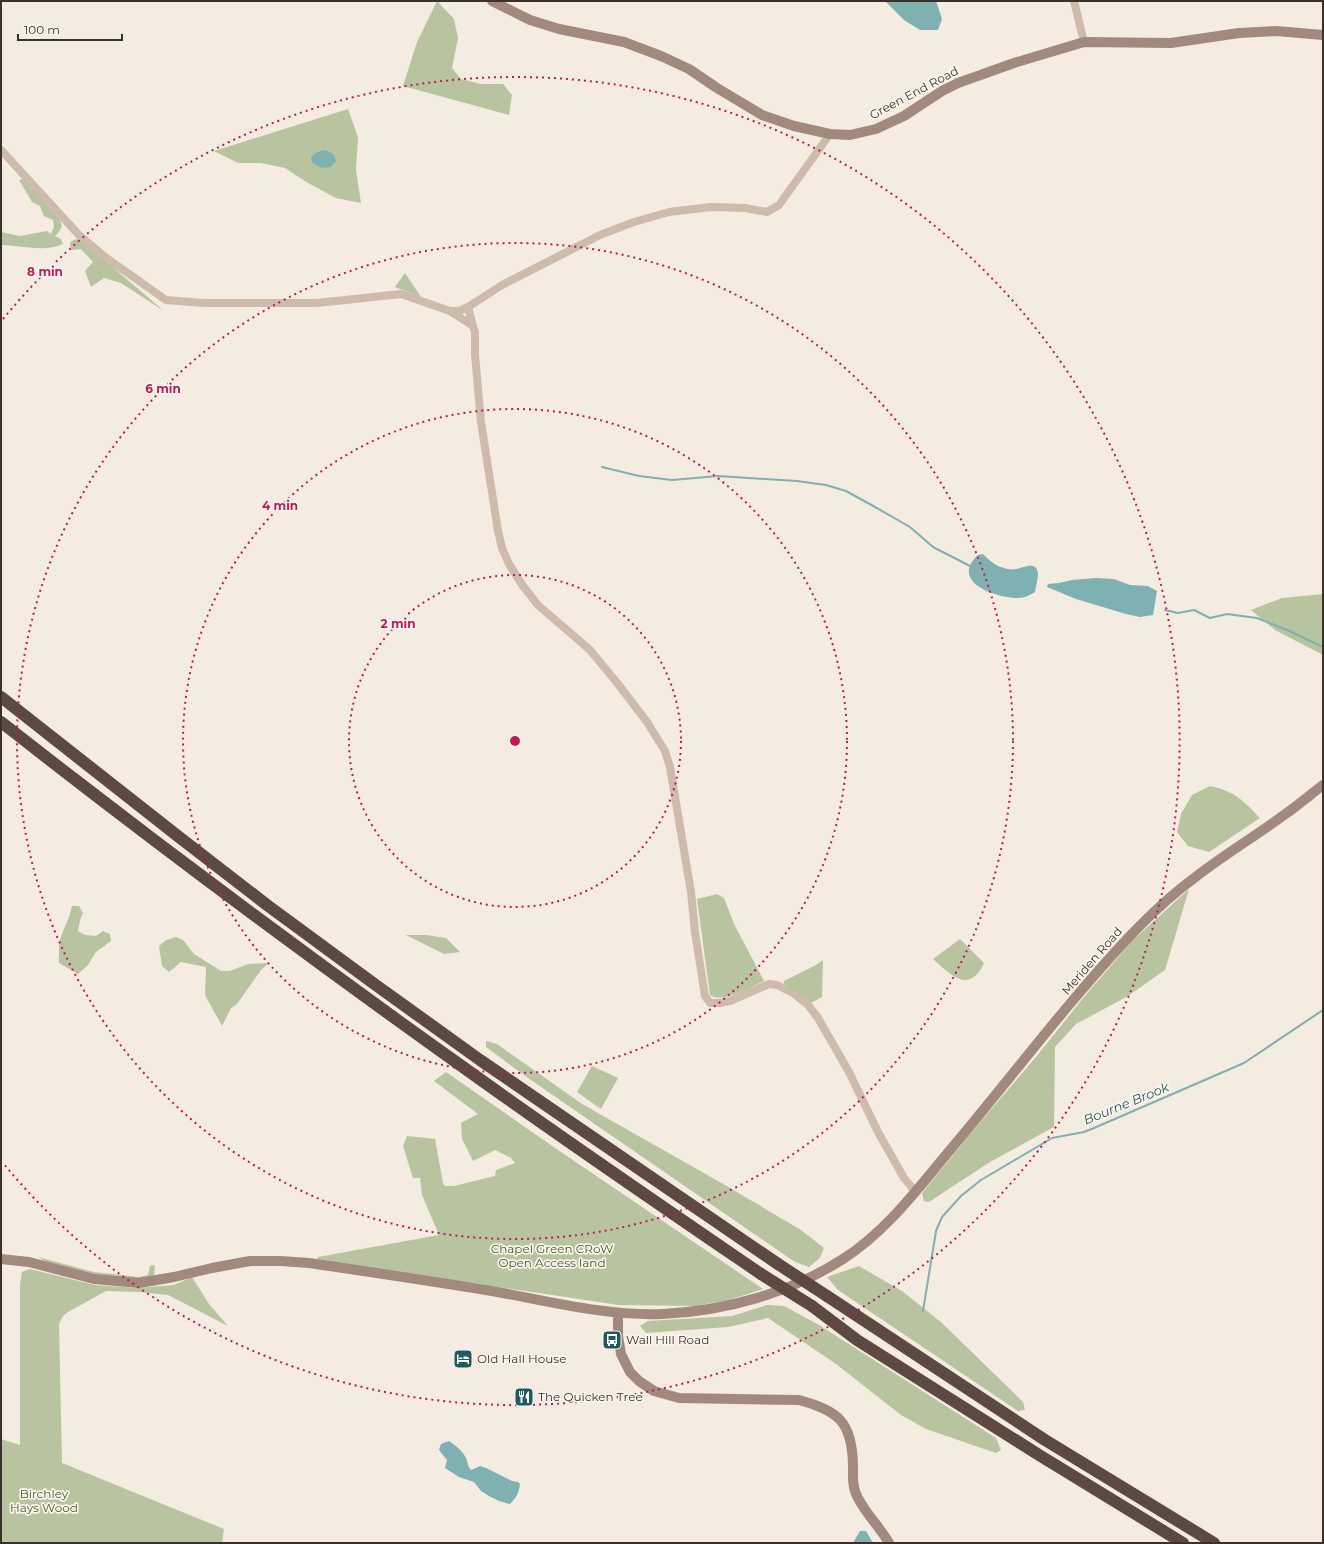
<svg xmlns="http://www.w3.org/2000/svg" width="1324" height="1544" font-family="Montserrat,sans-serif">
<rect width="100%" height="100%" fill="#f4ebe1"/>
<path fill="#b8c4a0" d="M 437,1 L 454,19 L 458,38 L 452,68 L 461,79 L 481,84 L 503,84 L 512,95 L 509,115 L 403,86 L 417,42 Z
M 348,109 L 358,137 L 356,170 L 361,203 L 336,198 L 308,183 L 285,168 L 261,163 L 238,163 L 214,151 Z
M 23,179 L 59,218 L 62,226 L 59,232 L 55,236 L 61,239 L 63,244 C 43,253 22,245 1,245 L 1,232 L 20,236 L 47,231 L 51,234 L 54,227 L 53,220 L 44,216 L 40,206 L 32,202 L 19,180 Z
M 76,239 L 81,240 L 164,311 L 121,283 L 104,278 L 91,287 L 85,271 L 93,262 L 81,249 L 71,250 L 70,242 Z
M 405,273 L 421,297 L 395,287 Z
M 1323,594 L 1323,655 L 1275,630 L 1251,610 L 1282,598 Z
M 1210,786 C 1234,791 1244,801 1260,818 L 1209,852 L 1188,846 L 1177,832 L 1181,814 L 1192,795 Z
M 1189,889 L 1165,970 L 1128,996 L 1076,1024 L 1055,1047 L 1054,1127 L 990,1162 L 929,1202 L 924,1201 L 922,1193 L 981,1121 L 1036,1057 L 1084,997 L 1132,941 Z
M 717,894 L 724,898 L 734,924 L 764,981 C 751,987 722,1004 710,995 L 697,899 Z
M 72,906 L 79,906 L 83,913 L 80,920 L 78,931 L 85,935 L 96,936 L 103,931 L 110,934 L 111,941 L 96,952 L 88,965 L 78,974 L 59,963 C 59,953 58,943 62,934 C 66,924 70,916 72,906 Z
M 406,935 L 426,935 L 446,938 L 460,952 L 444,954 Z
M 176,937 L 183,940 L 194,954 L 221,971 L 230,971 L 248,964 L 269,963 L 261,970 L 237,1004 L 231,1008 L 222,1026 L 205,995 L 206,967 L 181,962 L 169,972 L 162,966 L 159,946 L 166,940 Z
M 960,939 L 984,963 C 970,994 951,976 933,959 Z
M 823,960 L 822,997 L 811,1003 L 784,984 L 784,981 L 816,965 Z
M 486,1041 L 497,1044 L 582,1104 L 725,1185 L 801,1230 L 824,1248 L 820,1258 L 809,1267 L 795,1262 L 528,1078 L 486,1047 Z
M 592,1066 L 618,1078 L 601,1109 L 577,1092 Z
M 446,1072 L 561,1152 L 763,1289 L 729,1300 L 695,1306 L 619,1305 L 317,1260 L 318,1257 L 439,1235 L 422,1195 L 420,1178 L 413,1178 L 403,1146 L 407,1136 L 435,1139 L 443,1183 L 445,1186 L 454,1186 L 495,1176 L 496,1170 L 515,1163 L 511,1158 L 495,1150 L 473,1161 L 462,1139 L 461,1123 L 478,1114 L 434,1081 Z
M 38,1257 L 94,1272 L 139,1277 L 148,1275 L 150,1266 L 155,1265 L 154,1278 L 138,1280 L 94,1275 L 48,1263 Z
M 859,1266 L 902,1291 L 942,1323 L 1023,1402 L 1025,1410 L 1018,1411 L 838,1290 L 827,1277 Z
M 30,1269 L 95,1285 L 137,1288 L 174,1285 L 192,1277 L 209,1304 L 228,1326 L 168,1295 L 139,1292 L 106,1291 L 68,1312 L 63,1316 L 59,1324 L 62,1463 L 224,1529 L 222,1543 L 1,1543 L 1,1439 L 20,1445 L 20,1285 L 22,1272 Z
M 767,1305 L 784,1306 L 819,1325 L 996,1438 L 1001,1450 L 996,1453 L 926,1429 L 901,1415 L 836,1364 L 768,1318 L 728,1327 L 646,1333 L 640,1326 L 648,1321 L 732,1316 Z"/>
<path fill="#7fb0b2" d="M 885,1 L 936,1 L 942,19 L 938,30 L 920,30 L 904,20 Z
M 326,150 L 334,155 L 336,161 L 331,167 L 322,168 L 312,163 L 311,158 C 315,152 319,151 326,150 Z
M 983,554 C 989,560 995,566 1004,568 C 1007,569 1013,570 1016,569 C 1023,568 1036,560 1038,573 C 1038,578 1036,586 1035,592 C 1030,595 1024,598 1018,598 C 996,598 949,582 978,555 Z
M 1096,578 L 1114,579 L 1130,585 L 1148,586 L 1157,591 L 1153,615 L 1140,617 L 1126,614 L 1076,599 L 1047,587 L 1048,584 L 1059,583 L 1072,580 Z
M 449,1441 C 456,1446 462,1450 466,1458 C 468,1463 467,1465 471,1470 L 480,1466 L 486,1468 L 512,1481 L 518,1482 L 520,1484 C 519,1493 516,1498 510,1504 L 499,1501 L 489,1496 L 481,1491 L 474,1482 L 459,1477 L 445,1468 L 447,1460 L 439,1450 L 441,1444 Z
M 860,1531 L 866,1531 L 873,1543 L 853,1543 Z"/>
<g fill="none" stroke-linecap="round" stroke-linejoin="round">
<path stroke="#7fb0b2" stroke-width="2" d="M 602,467 L 639,476 L 672,480 L 718,476 L 797,481 L 826,485 L 846,491 L 875,507 L 910,527 L 933,547 L 970,566
M 1165,610 L 1178,613 L 1194,610 L 1210,618 L 1227,614 L 1257,618 L 1287,630 L 1323,647
M 923,1311 L 936,1231 L 942,1217 L 961,1196 L 981,1180 L 1052,1138 L 1084,1132 L 1094,1128 L 1244,1063 L 1323,1010"/>
<path stroke="#cdbbac" stroke-width="8" d="M 1074,1 L 1084,42
M 1,150 L 79,235 L 105,257 L 166,300 L 204,303 L 317,303 L 401,294 L 450,311 L 473,326 L 475,332 L 475,355 L 481,422 L 498,531 L 502,548 L 509,564 L 523,586 L 538,605 L 590,650 L 618,684 L 647,722 L 665,751 L 670,767 L 691,892 L 695,932 L 705,996 L 710,1003 L 720,1003 L 730,1001 L 769,984 L 777,985 L 793,993 L 808,1005 L 818,1018 L 849,1072 L 878,1132 L 904,1178 L 916,1192
M 468,307 L 473,326
M 450,311 L 459,311 L 468,307 L 502,285 L 600,235 L 634,222 L 669,212 L 711,207 L 745,208 L 767,212 L 779,205 L 830,134"/>
<path stroke="#a18a7d" stroke-width="10" d="M 492,1 L 530,20 L 559,29 L 624,42 L 661,56 L 689,69 L 717,88 L 762,115 L 794,126 L 830,134 L 850,135 L 876,129 L 904,116 L 942,91 L 958,83 L 1014,63 L 1084,42 L 1171,43 L 1239,33 L 1276,31 L 1323,35
M 1,1259 L 29,1262 L 94,1279 L 139,1283 L 174,1277 L 212,1268 L 250,1261 L 281,1261 L 309,1263 C 370,1272 431,1281 492,1291 C 548,1301 605,1316 662,1314 C 726,1311 790,1293 843,1259 C 887,1231 918,1188 951,1149 C 1010,1079 1066,1004 1129,937 C 1149,916 1170,896 1193,879 C 1222,856 1254,837 1284,815 C 1297,806 1310,795 1323,785
M 618,1314 L 618,1336 L 621,1354 L 630,1372 L 639,1381 L 654,1391 L 679,1398 L 799,1400 C 839,1411 852,1422 853,1465 C 853,1476 852,1488 858,1498 C 866,1514 880,1527 889,1543"/>
<path stroke="#5c4a42" stroke-width="12" d="M 1,697 L 179,837 L 267,905 L 373,983 L 480,1060 L 778,1264
M 1,722 C 154,842 311,959 470,1072 C 566,1141 663,1207 761,1274
M 827,1296 L 1045,1440 L 1214,1543
M 812,1306 L 857,1340 L 1039,1455 L 1183,1543"/>
<path stroke="#5c4a42" stroke-width="12" d="M 778,1264 L 827,1296
M 761,1274 L 812,1306"/>
</g>
<g fill="none" stroke="#c2185b" stroke-width="2" stroke-dasharray="2 4">
<circle cx="515" cy="741" r="166"/>
<circle cx="515" cy="741" r="332"/>
<circle cx="515" cy="741" r="498"/>
<path d="M3 319A664 664 0 1 1 3 1163"/>
</g>
<defs>
<symbol id="bus-square" viewBox="-11 -11 22 22"><rect x="-9" y="-9" width="18" height="18" rx="4" fill="#1f5a5e" stroke="#fbf5ee"/><path d="M-5-6H5V4H4V6H2V4H-2V6H-4V4H-5ZM-3.5-4V0h7V-4ZM-3.5 1.2v1.5H-2V1.2ZM2 1.2v1.5H3.5V1.2Z" fill="#fff"/></symbol>
<symbol id="hotel-square" viewBox="-11 -11 22 22"><rect x="-9" y="-9" width="18" height="18" rx="4" fill="#1f5a5e" stroke="#fbf5ee"/><path d="M-6-4.5h1.5V1H6V5H4.5V3h-9V5H-6ZM-4 0a1.8 1.8 0 1 1 3.6 0ZM.5 0V-2.5h3Q6-2.5 6 0Z" fill="#fff"/></symbol>
<symbol id="restaurant-square" viewBox="-11 -11 22 22"><rect x="-9" y="-9" width="18" height="18" rx="4" fill="#1f5a5e" stroke="#fbf5ee"/><path d="M-5-6h1v4h1v-4h1v4h1v-4h1v5L-1.5 .5V6h-2V.5L-5-1ZM5-6V6H3V1.5H1.5Q1.5-4 5-6Z" fill="#fff"/></symbol>
</defs>
<g fill-rule="evenodd">
<use href="#bus-square" x="601" y="1329" width="22" height="22"/>
<use href="#hotel-square" x="452" y="1348" width="22" height="22"/>
<use href="#restaurant-square" x="513" y="1386" width="22" height="22"/>
</g>
<g text-anchor="middle" stroke-width="3.5" stroke-linejoin="round" paint-order="stroke">
<g font-size="12" fill="#3b302b" stroke="#fbf5ee">
<text transform="translate(914 93) rotate(-28)" y="4">Green End Road</text>
<text transform="translate(1092 961) rotate(-49)" y="4">Meriden Road</text>
</g>
<g font-size="12" fill="#4a5a2e" stroke="#fbf5ee">
<text x="552" y="1253">Chapel Green CRoW<tspan x="552" dy="14">Open Access land</tspan></text>
<text x="44" y="1498">Birchley<tspan x="44" dy="14">Hays Wood</tspan></text>
</g>
<g font-size="12" fill="#3b302b" stroke="#fbf5ee" text-anchor="start">
<text x="626" y="1344">Wall Hill Road</text>
<text x="477" y="1363">Old Hall House</text>
<text x="538" y="1401">The Quicken Tree</text>
</g>
<g font-size="13" font-style="italic" fill="#1f5a5e" stroke="#fbf5ee">
<text transform="translate(1126 1103) rotate(-22)" y="5">Bourne Brook</text>
</g>
</g>
<circle cx="515" cy="741" r="6" fill="#c2185b" stroke="#fbf5ee" stroke-width="2"/>
<g font-size="12" text-anchor="middle" font-weight="bold" fill="#c2185b" stroke="#fbf5ee" stroke-width="3.5" stroke-linejoin="round" paint-order="stroke">
<text x="45" y="276">8 min</text>
<text x="163" y="393">6 min</text>
<text x="280" y="510">4 min</text>
<text x="398" y="628">2 min</text>
</g>
<rect width="1324" height="1544" fill="none" stroke="#3b302b" stroke-width="4"/>
<path d="M18 34v6h104v-6" fill="none" stroke="#3b302b" stroke-width="2"/>
<text x="24" y="34" font-size="12" fill="#3b302b" stroke="#fbf5ee" stroke-width="3" paint-order="stroke">100 m</text>
</svg>
